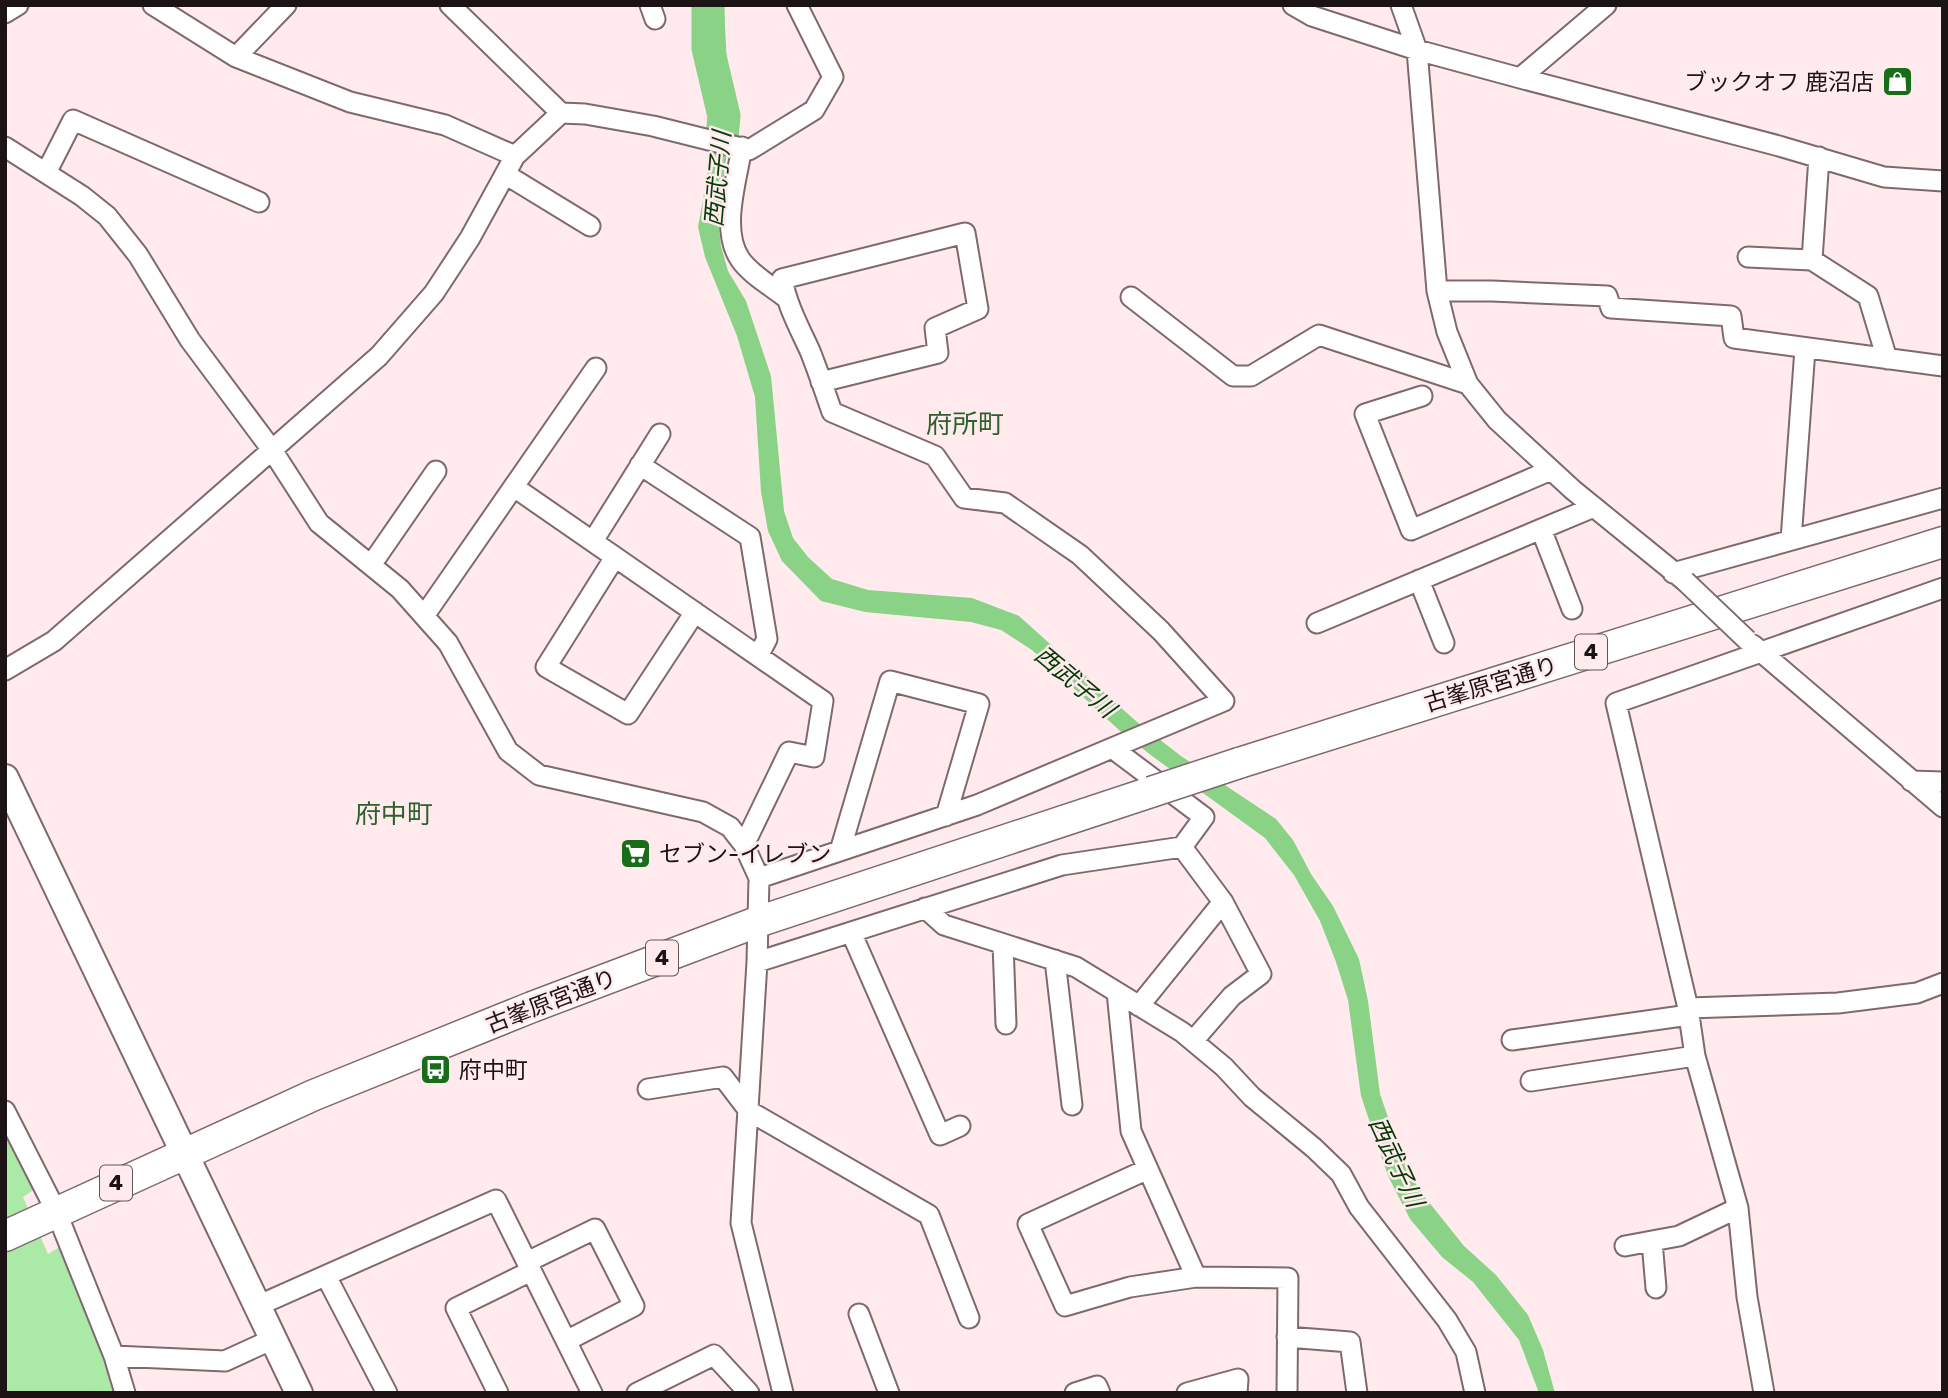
<svg xmlns="http://www.w3.org/2000/svg" width="1948" height="1398" font-family="Rubik,'Noto Sans JP',sans-serif">
<rect width="100%" height="100%" fill="#ffebee"/>
<path fill="#abeaa6" d="M 5,1132 L 35,1189 L 23,1197 L 48,1254 L 61,1246 L 87,1305 L 117,1393 L 5,1393 Z"/>
<path fill="#8ad285" d="M 712,5 L 724,5 L 730,129 L 718,220 L 721,246 L 728,271 L 746,301 L 771,376 L 784,511 L 793,538 L 808,557 L 832,579 L 868,590 L 972,598 L 1019,616 L 1137,722 L 1181,756 L 1276,819 L 1293,840 L 1311,874 L 1333,906 L 1359,959 L 1368,1001 L 1380,1094 L 1402,1158 L 1420,1191 L 1464,1246 L 1496,1275 L 1528,1315 L 1543,1350 L 1555,1393 L 1539,1393 L 1519,1340 L 1473,1282 L 1442,1257 L 1410,1219 L 1388,1176 L 1361,1096 L 1348,1000 L 1336,962 L 1320,921 L 1294,875 L 1265,838 L 1152,756 L 1119,730 L 1032,650 L 1001,630 L 971,622 L 865,612 L 821,601 L 782,561 L 768,531 L 761,492 L 755,397 L 737,336 L 705,257 L 698,227 L 718,117 L 718,82 L 708,48 Z"/>
<g fill="none" stroke-linecap="round" stroke-linejoin="round">
<path stroke="#8ad285" stroke-width="33" d="M 708,5 L 708,48 L 724,116 L 722,137"/>
<defs>
<path id="street" d="M 153,5 L 236,57 L 350,102 L 445,125 L 515,156
M 450,5 L 561,113 L 585,114 L 653,126 L 749,150 L 814,110 L 833,77 L 797,5
M 650,5 L 655,19
M 1293,5 L 1312,16 L 1417,50 L 1520,78 L 1779,146 L 1884,177 L 1943,181
M 1401,5 L 1417,50 L 1437,291 L 1447,332 L 1468,384 L 1497,420 L 1573,490 L 1685,581
M 5,13 L 18,5
M 236,57 L 286,5
M 1520,78 L 1606,5
M 5,147 L 82,196 L 107,216 L 138,255 L 190,340 L 272,450 L 319,523 L 400,589 L 448,643 L 508,751 L 539,775 L 703,812 L 730,827 L 744,845 L 759,878 L 757,962 L 741,1223 L 783,1393
M 742,147 C 737,179 720,230 740,259 C 750,274 771,286 785,297
M 46,173 L 73,120 L 259,202
M 505,174 L 590,226
M 1748,257 L 1812,260 L 1819,157
M 1812,260 L 1868,296 L 1887,359
M 1437,291 L 1492,291 L 1607,296 L 1611,308 L 1731,316 L 1734,338 L 1943,366
M 1131,297 L 1233,376 L 1251,376 L 1319,335 L 1468,384
M 821,382 L 938,353 L 935,328 L 978,309 L 965,233 L 782,279 C 787,305 799,327 810,351 C 818,371 825,392 832,412 L 935,456 L 964,498 L 1005,503 L 1080,555 L 1161,631 L 1224,701 L 1112,748
M 1422,396 L 1365,414 L 1411,530 L 1551,470
M 640,465 L 750,537 L 767,639 L 758,656
M 514,487 L 823,701 L 814,757 L 789,752 L 744,845
M 1541,529 L 1572,609
M 1791,540 L 1805,349
M 593,541 L 660,434
M 615,557 L 546,667 L 628,714 L 695,612
M 371,565 L 436,471
M 1673,573 L 1943,498
M 1419,580 L 1444,643
M 424,616 L 596,368
M 1317,623 L 1594,507
M 1753,645 L 1943,807
M 5,670 L 54,641 L 379,356 L 434,293 L 470,238 L 515,156 L 561,113
M 1911,781 L 1943,782
M 1182,847 L 1223,902 L 1261,974 L 1232,996 L 1193,1041
M 840,851 L 890,681 L 979,704 L 946,816
M 925,908 L 944,925 L 1076,967 L 1182,1032 L 1224,1067 L 1252,1097 L 1314,1148 L 1341,1174 L 1359,1207 L 1447,1320 L 1466,1352 L 1475,1393
M 851,932 L 940,1135 L 960,1126
M 1003,944 L 1006,1024
M 1055,960 L 1072,1105
M 757,962 L 1062,865 L 1182,847 L 1204,817 L 1112,748 L 977,805 L 759,878
M 1117,992 L 1131,1131 L 1196,1277 L 1288,1278 L 1287,1393
M 1139,1006 L 1223,902
M 1688,1008 L 1838,1003 L 1917,993 L 1943,983
M 1512,1040 L 1689,1015
M 1531,1081 L 1695,1056
M 648,1089 L 723,1077 L 749,1111 L 929,1215 L 969,1318
M 5,1111 L 56,1211 L 114,1356 L 125,1393
M 1148,1169 L 1028,1224 L 1065,1306 L 1130,1287 L 1196,1277
M 1652,1241 L 1656,1288
M 1625,1246 L 1679,1236 L 1738,1208
M 527,1262 L 595,1229 L 634,1306 L 566,1341
M 326,1276 L 387,1393
M 257,1306 L 496,1200 L 592,1393
M 859,1314 L 889,1393
M 1287,1337 L 1350,1342 L 1357,1393
M 114,1356 L 225,1361 L 273,1339
M 498,1393 L 456,1308 L 531,1271
M 637,1393 L 714,1355 L 749,1393
M 1075,1393 L 1097,1386 L 1100,1393
M 1187,1393 L 1238,1379 L 1237,1393
M 1764,1393 L 1747,1297 L 1738,1208 L 1695,1056 L 1688,1008 L 1616,703 L 1943,588"/>
<path id="secondary" d="M 5,778 L 299,1393"/>
<path id="primary" d="M 1239,763 L 1943,542
M 5,1236 L 314,1095 L 532,1007 L 757,922 L 1151,792"/>
</defs>
<use href="#street" stroke="#7f696d" stroke-width="23"/>
<use href="#secondary" stroke="#7f696d" stroke-width="30"/>
<use href="#primary" stroke="#7f696d" stroke-width="33"/>
<use href="#street" stroke="#fff" stroke-width="19"/>
<use href="#secondary" stroke="#fff" stroke-width="26"/>
<use href="#primary" stroke="#fff" stroke-width="30"/>
<defs>
<path id="street-bridge" d="M 1685,581 L 1747,640"/>
<path id="primary-bridge" d="M 1151,792 L 1239,763"/>
</defs>
<use href="#street-bridge" stroke="#7f696d" stroke-width="23" stroke-linecap="butt"/>
<use href="#primary-bridge" stroke="#7f696d" stroke-width="33" stroke-linecap="butt"/>
<use href="#street-bridge" stroke="#fff" stroke-width="19"/>
<use href="#primary-bridge" stroke="#fff" stroke-width="30"/>
</g>
<defs>
<symbol id="shop-square" viewBox="-11 -11 22 22"><rect x="-9" y="-9" width="18" height="18" rx="4" fill="#186e18" stroke="#ffebee"/><path d="M-5-2.5h2.3a2.7 3.5 0 0 1 5.4 0H5L5.5 6h-11ZM-1.5-2.5h3a1.5 2.3 0 0 0-3 0Z" fill="#fff"/></symbol>
<symbol id="supermarket-square" viewBox="-11 -11 22 22"><rect x="-9" y="-9" width="18" height="18" rx="4" fill="#186e18" stroke="#ffebee"/><path d="M-6-5.5h2.5l.6 2H6L4.5 2H-2.5L-4.4-4H-6ZM-1.5 3.2a1.3 1.3 0 1 0 .1 0ZM3 3.2a1.3 1.3 0 1 0 .1 0Z" fill="#fff"/></symbol>
<symbol id="bus-square" viewBox="-11 -11 22 22"><rect x="-9" y="-9" width="18" height="18" rx="4" fill="#186e18" stroke="#ffebee"/><path d="M-5-6H5V4H4V6H2V4H-2V6H-4V4H-5ZM-3.5-4V0h7V-4ZM-3.5 1.2v1.5H-2V1.2ZM2 1.2v1.5H3.5V1.2Z" fill="#fff"/></symbol>
</defs>
<g fill-rule="evenodd">
<use href="#shop-square" x="1880" y="64" width="35" height="35"/>
<use href="#supermarket-square" x="618" y="836" width="35" height="35"/>
<use href="#bus-square" x="418" y="1052" width="35" height="35"/>
</g>
<g text-anchor="middle" stroke-width="5" stroke-linejoin="round" paint-order="stroke">
<g fill="#ffebee" stroke="#605456" stroke-width="2">
<rect x="1575" y="634.5" width="32" height="35" rx="5"/>
<rect x="646" y="940.5" width="32" height="35" rx="5"/>
<rect x="100" y="1165.5" width="32" height="35" rx="5"/>
</g>
<g font-size="21" font-weight="bold" fill="#1c1315">
<text x="1591" y="659">4</text>
<text x="662" y="965">4</text>
<text x="116" y="1190">4</text>
</g>
<g font-size="23" fill="#1c1315" stroke="#ffebee" text-anchor="start">
<text x="1874" y="90" text-anchor="end">ブックオフ 鹿沼店</text>
<text x="659" y="862">セブン-イレブン</text>
<text x="459" y="1078">府中町</text>
</g>
<g font-size="23" fill="#1c1315" stroke="#ffebee">
<text transform="translate(1491 684) rotate(-17)" y="8">古峯原宮通り</text>
<text transform="translate(551 1001) rotate(-21)" y="8">古峯原宮通り</text>
</g>
<g font-size="24" font-style="italic" fill="#063b07" stroke="#ffebee">
<text transform="translate(718 179) rotate(-85)" y="8">西武子川</text>
<text transform="translate(1075 682) rotate(40)" y="8">西武子川</text>
<text transform="translate(1396 1162) rotate(65)" y="8">西武子川</text>
</g>
<g font-size="26" fill="#2d602a" stroke="#ffebee">
<text x="965" y="433">府所町</text>
<text x="394" y="823">府中町</text>
</g>
</g>
<rect width="1948" height="1398" fill="none" stroke="#1c1315" stroke-width="14"/>
</svg>
